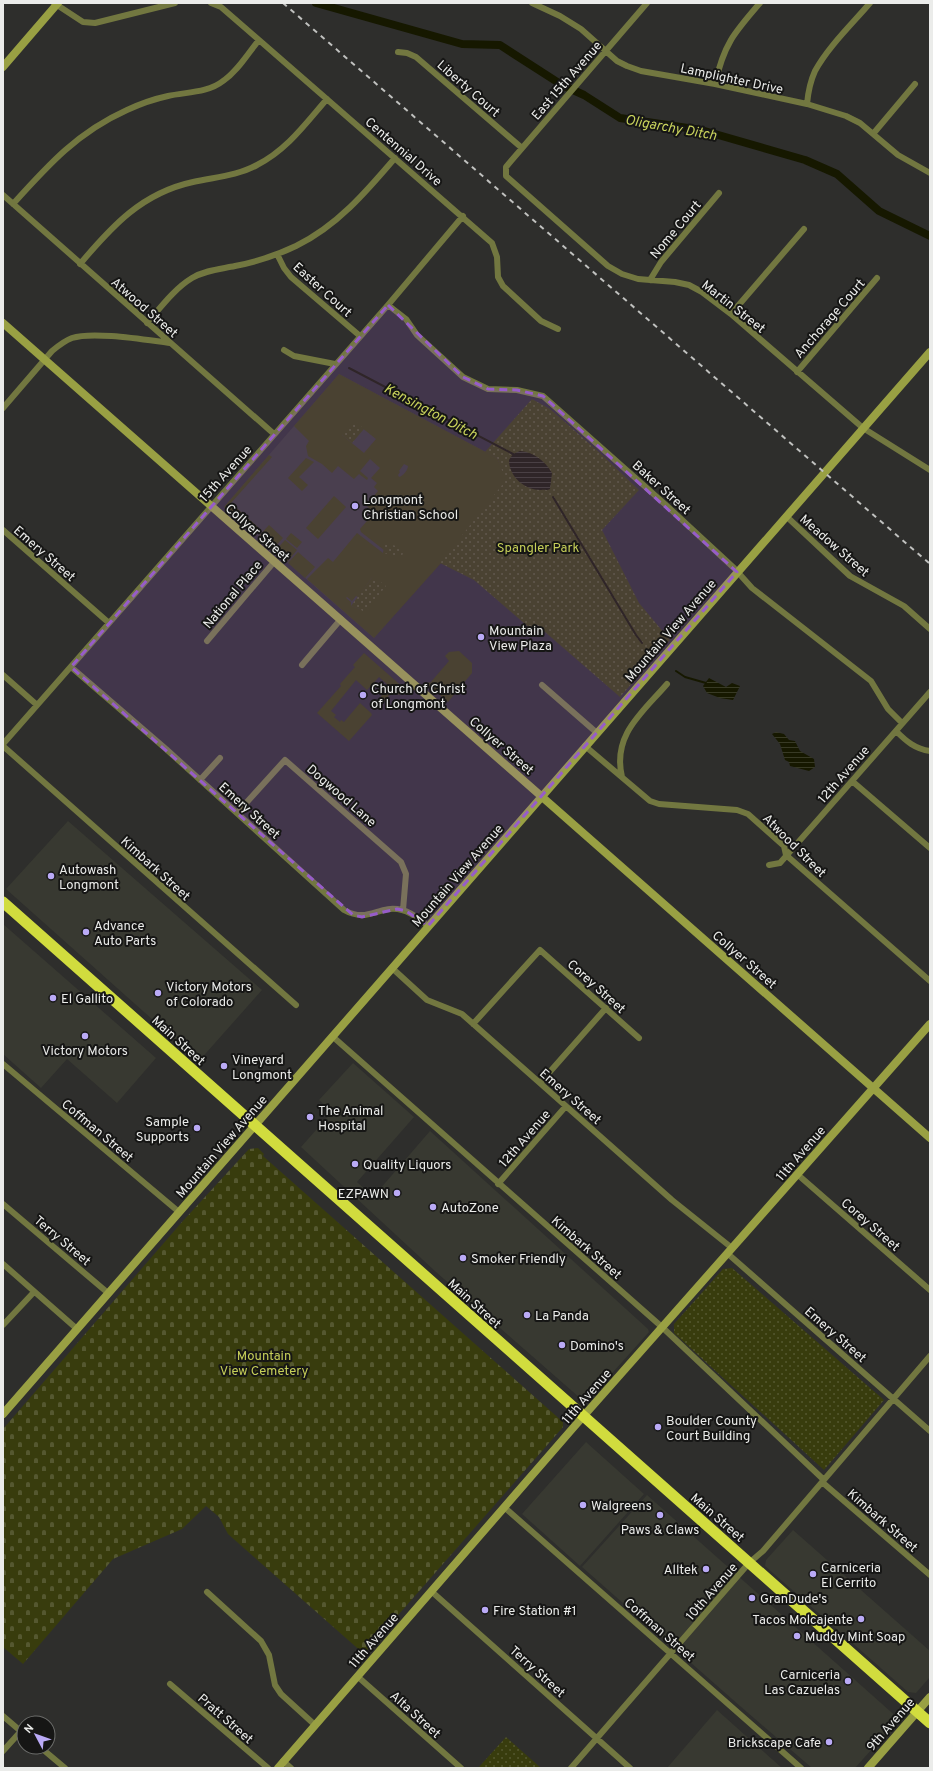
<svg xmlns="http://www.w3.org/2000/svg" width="933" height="1771" font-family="Overpass,sans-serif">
<defs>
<pattern id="cemetery-stones" width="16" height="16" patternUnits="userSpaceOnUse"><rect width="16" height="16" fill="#383c0d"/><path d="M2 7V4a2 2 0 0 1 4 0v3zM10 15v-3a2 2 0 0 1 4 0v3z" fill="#555830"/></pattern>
<pattern id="park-dots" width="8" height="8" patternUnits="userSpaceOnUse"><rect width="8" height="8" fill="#383c0d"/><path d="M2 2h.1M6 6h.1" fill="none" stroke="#555830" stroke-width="1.8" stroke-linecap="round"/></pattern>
<pattern id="water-rules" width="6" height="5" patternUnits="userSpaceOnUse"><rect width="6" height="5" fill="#161800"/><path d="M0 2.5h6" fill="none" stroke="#383a25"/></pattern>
</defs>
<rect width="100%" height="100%" fill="#2e2e2c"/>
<path fill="#383931" d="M 339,374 L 497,458 L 507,480 L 440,563 L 374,638 L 224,507 Z
M 68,821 L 262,990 L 199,1061 L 6,889 Z
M 3,924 L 156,1058 L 117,1103 L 67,1059 L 41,1088 L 3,1054 Z
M 353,1063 L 414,1117 L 357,1182 L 373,1197 L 430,1131 L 648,1329 L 649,1332 L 588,1400 L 580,1398 L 436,1272 L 301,1147 L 332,1112 L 319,1100 Z
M 586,1442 L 644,1494 L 580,1566 L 522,1514 Z
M 647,1495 L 899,1719 L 855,1768 L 812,1768 L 740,1706 L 582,1567 Z
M 793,1530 L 930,1651 L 930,1677 L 916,1693 L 908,1692 L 765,1566 L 766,1560 Z
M 717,1710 L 782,1768 L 667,1768 Z"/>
<path fill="#383c0d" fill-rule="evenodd" d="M 339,374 L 497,458 L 507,480 L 442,562 L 374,638 L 307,579 L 328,558 L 333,562 L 357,533 L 383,553 L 384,550 L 361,532 L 360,529 L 374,513 L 366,505 L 378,491 L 374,487 L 377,483 L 371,478 L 380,468 L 370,459 L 360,471 L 368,478 L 367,480 L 359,474 L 354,479 L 338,466 L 332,473 L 322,464 L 308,456 L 306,446 L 309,441 L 294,426 ZM 361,427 L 376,439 L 364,453 L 342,435 ZM 404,464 L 408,466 C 408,470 403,476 399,477 L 398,475 L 400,472 L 399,471 ZM 373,576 L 360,609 L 351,606 L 351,602 L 346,598 L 347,597 L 352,601 L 356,596 L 358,597 Z
M 269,455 L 272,457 L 231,503 L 258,527 L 253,533 L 224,507 Z
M 306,458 L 314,462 L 299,477 L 308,485 L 302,491 L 288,478 Z
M 334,496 L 346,507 L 318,539 L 306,528 Z
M 269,525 L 283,538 L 273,549 L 259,536 Z
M 291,533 L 302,542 L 297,548 L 286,539 Z
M 285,540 L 297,550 L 287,562 L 275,551 Z
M 298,552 L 315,567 L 305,578 L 288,563 Z
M 459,651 L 472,663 L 472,673 L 448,702 L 427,684 L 429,682 L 430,683 L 449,661 L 445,656 L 449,652 Z
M 364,653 L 405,689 L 399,695 L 379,677 L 367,690 L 356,680 L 331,711 L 336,715 L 334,717 L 340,722 L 341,720 L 344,722 L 360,703 L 371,713 L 372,715 L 349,741 L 317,713 L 341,686 L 340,684 L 355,667 L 353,665 Z
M 387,689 L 391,693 L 383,703 L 379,703 L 377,701 Z"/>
<path fill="url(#cemetery-stones)" d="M 258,1148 L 264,1154 L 263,1156 L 563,1422 L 563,1427 L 364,1654 L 228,1534 L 219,1517 L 206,1506 L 182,1529 L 113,1559 L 23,1664 L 3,1647 L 3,1429 L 182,1222 L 249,1149 Z"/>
<path fill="url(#park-dots)" d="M 532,399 L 550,409 L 599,452 L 639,490 L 602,530 L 639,603 L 670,640 L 620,697 L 537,625 L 532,630 L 474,580 L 440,563 L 506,480 L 497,458 L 485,452 Z
M 354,420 L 364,429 L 352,443 L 342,435 Z
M 385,543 L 404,548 L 402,557 L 383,553 Z
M 373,576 L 386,586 L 365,613 L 360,609 L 351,606 Z
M 732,1268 L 884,1400 L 824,1470 L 674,1333 L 674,1324 L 723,1269 Z
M 506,1737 L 541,1768 L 478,1768 Z"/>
<path fill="url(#water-rules)" d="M 520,451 C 534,452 546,462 552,473 L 550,489 C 546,491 545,489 541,490 C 525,490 509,477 509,460 L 513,454 Z
M 709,678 L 726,687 L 732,683 L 740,686 L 733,700 L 720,698 L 707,693 L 703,686 Z
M 776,732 L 784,734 L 789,740 L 795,741 L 800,751 L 814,759 L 815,767 L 809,771 L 790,766 L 789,762 L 785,760 L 780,744 L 772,734 Z"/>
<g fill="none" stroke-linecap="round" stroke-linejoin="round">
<path stroke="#161800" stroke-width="2" d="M 349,368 L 513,454
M 553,497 L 636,635 L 642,643
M 676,671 L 685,677 L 706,683"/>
<path stroke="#161800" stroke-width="8" d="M 316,3 L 462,44 L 500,45 L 562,85 L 584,95 L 620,118 L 701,130 L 805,160 L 837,174 L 879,211 L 930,236"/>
<path stroke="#727740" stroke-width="6" d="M 54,3 L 83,22 L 95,23 L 175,3
M 211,3 L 221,7 L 259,40 L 492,243 L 497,257 L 498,277 L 503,286 L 541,321 L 558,329
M 532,3 L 560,16 L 581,29 L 617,61 L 627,66 L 641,71 L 715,84 L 807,104 L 846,116 L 860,123 L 898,155 L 930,173
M 647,3 L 511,161 L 506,167 L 506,176 L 608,266 L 622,274 L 638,279 L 675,282 L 689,285 L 702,292 L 731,314 L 863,428 L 930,470
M 398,52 L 407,53 L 416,57 L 522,148
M 715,84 C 724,44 734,33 760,3
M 807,104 C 808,93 810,82 815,71 C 828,47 852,24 870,3
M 873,134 L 915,84
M 3,195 L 274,434
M 13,204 C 49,164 78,132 127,110 C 140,104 154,99 168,96 C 186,92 208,93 223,81 C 238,71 248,53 259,40
M 277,254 L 284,268 L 291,277 L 360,336
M 80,264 C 112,226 142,193 193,182 C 215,177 237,176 257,165 C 287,150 306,123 327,99
M 650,280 L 661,262 L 719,193
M 388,305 L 406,319 L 417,335 L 463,377 L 488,389 L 517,390 L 543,396 L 667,506 L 734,568 L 752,588 L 871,681 L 888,709 L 902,723
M 731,314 L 804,229
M 147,323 C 161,307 174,289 192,278 C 205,270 221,269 235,266 C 256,262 277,255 296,246 C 337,226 366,192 395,158
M 284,350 L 294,356 L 335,364
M 797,372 L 877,278
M 3,408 L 52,351 C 58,346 64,341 72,338 C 93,331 146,340 170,343
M 786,516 L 850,576 L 904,606 L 930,629
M 3,530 L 109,623
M 207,641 L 274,562
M 302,665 L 341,619
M 71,667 L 166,749 L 344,910 C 369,924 378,904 402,910 C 412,912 420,920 428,926
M 3,675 L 37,705
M 542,685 L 597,733
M 896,731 C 906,741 915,749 930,751
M 3,744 L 388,305 L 463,216
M 3,746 L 296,1005
M 585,746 L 650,801 L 659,804 L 737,810 L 748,814 L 784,846 L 786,855 L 930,981
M 622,777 C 612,735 642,713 667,684
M 200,780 L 220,758
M 852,781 L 930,848
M 237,813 L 285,760 L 401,862 L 406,874 L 403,910
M 769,865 L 780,863 L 930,692
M 392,968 L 427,1000 L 462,1014 L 672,1200 L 732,1248
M 473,1024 L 540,950 L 639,1038
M 332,1036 L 662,1327 L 824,1480
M 3,1064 L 179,1212
M 540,1083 L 606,1008
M 797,1174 L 930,1290
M 498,1184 L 566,1106
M 3,1204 L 108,1293
M 727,1253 L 930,1431
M 3,1264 L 77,1329
M 3,1325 L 34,1292
M 822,1482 L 930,1575
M 504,1507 L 801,1768
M 431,1591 L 630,1768
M 207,1592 L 261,1641 L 269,1655 L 275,1685 L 281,1694 L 315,1725
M 357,1676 L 461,1768
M 170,1684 L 268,1768
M 3,1716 L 24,1734
M 40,1747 L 65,1768
M 3,1751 L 21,1731
M 283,1761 L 291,1768
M 571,1768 L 749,1563 L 763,1551 L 930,1356"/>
<path stroke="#99a043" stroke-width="8" d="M 3,67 L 58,3
M 3,323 L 930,1138
M 3,1414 L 930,352
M 278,1768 L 573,1428 L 930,1024
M 868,1768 L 930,1697"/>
<path stroke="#d1dc3e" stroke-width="11" d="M 3,902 L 930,1723"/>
<path stroke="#c0c1bf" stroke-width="2" stroke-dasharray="5 5" stroke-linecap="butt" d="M 283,3 L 930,564"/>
</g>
<path fill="#975cca" fill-opacity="0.2" stroke="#975cca" stroke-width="3" stroke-dasharray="8 5" stroke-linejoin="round" d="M 388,305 L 463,377 L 488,389 L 517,390 L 543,396 L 737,572 L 428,926 L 406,911 L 397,909 L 362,917 L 353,915 L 71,667 Z"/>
<g fill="#baaaf6" stroke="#161615" stroke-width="1.5">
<circle cx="355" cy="506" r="4"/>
<circle cx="481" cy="637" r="4"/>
<circle cx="363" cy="695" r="4"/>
<circle cx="51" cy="876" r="4"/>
<circle cx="86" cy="932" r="4"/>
<circle cx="158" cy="993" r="4"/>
<circle cx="53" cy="998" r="4"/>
<circle cx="85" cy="1036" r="4"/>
<circle cx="224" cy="1066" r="4"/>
<circle cx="310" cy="1117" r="4"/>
<circle cx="197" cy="1128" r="4"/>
<circle cx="355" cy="1164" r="4"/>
<circle cx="397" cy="1193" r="4"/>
<circle cx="433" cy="1207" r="4"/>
<circle cx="463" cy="1258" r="4"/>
<circle cx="527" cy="1315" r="4"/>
<circle cx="562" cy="1345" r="4"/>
<circle cx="658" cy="1427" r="4"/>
<circle cx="583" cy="1505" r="4"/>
<circle cx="660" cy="1515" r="4"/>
<circle cx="706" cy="1569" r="4"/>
<circle cx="813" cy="1574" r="4"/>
<circle cx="752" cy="1598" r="4"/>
<circle cx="485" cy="1610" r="4"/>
<circle cx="861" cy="1619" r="4"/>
<circle cx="797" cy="1636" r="4"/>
<circle cx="848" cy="1681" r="4"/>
<circle cx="829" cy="1742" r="4"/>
</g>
<g text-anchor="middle" stroke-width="4" stroke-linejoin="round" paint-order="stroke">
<g font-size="13" fill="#ebecea" stroke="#161615">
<text transform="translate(732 78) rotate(12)" y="5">Lamplighter Drive</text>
<text transform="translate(566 80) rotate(-49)" y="5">East 15th Avenue</text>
<text transform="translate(469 88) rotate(41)" y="5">Liberty Court</text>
<text transform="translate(404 151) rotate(41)" y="5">Centennial Drive</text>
<text transform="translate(675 229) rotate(-50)" y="5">Nome Court</text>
<text transform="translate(323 289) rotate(42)" y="5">Easter Court</text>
<text transform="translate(734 306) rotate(38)" y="5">Martin Street</text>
<text transform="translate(145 307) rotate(41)" y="5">Atwood Street</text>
<text transform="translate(829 318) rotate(-49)" y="5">Anchorage Court</text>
<text transform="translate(225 473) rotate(-48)" y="5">15th Avenue</text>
<text transform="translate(662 487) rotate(42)" y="5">Baker Street</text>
<text transform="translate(258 532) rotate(41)" y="5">Collyer Street</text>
<text transform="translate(835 545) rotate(41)" y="5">Meadow Street</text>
<text transform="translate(45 553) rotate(41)" y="5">Emery Street</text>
<text transform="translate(232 594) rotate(-50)" y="5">National Place</text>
<text transform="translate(670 630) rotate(-49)" y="5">Mountain View Avenue</text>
<text transform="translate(502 745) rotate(41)" y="5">Collyer Street</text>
<text transform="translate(843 774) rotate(-49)" y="5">12th Avenue</text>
<text transform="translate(342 795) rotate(41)" y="5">Dogwood Lane</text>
<text transform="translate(250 810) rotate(42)" y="5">Emery Street</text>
<text transform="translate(795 845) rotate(45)" y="5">Atwood Street</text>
<text transform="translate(156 868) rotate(42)" y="5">Kimbark Street</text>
<text transform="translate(457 875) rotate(-49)" y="5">Mountain View Avenue</text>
<text transform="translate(745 959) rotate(41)" y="5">Collyer Street</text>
<text transform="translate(597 986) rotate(42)" y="5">Corey Street</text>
<text transform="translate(179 1040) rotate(42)" y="5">Main Street</text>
<text transform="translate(571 1096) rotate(41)" y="5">Emery Street</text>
<text transform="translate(98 1130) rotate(40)" y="5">Coffman Street</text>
<text transform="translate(524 1138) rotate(-49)" y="5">12th Avenue</text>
<text transform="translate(221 1146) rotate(-49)" y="5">Mountain View Avenue</text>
<text transform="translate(800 1153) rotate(-49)" y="5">11th Avenue</text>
<text transform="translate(871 1224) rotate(41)" y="5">Corey Street</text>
<text transform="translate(63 1240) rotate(40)" y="5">Terry Street</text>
<text transform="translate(587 1247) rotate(41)" y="5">Kimbark Street</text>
<text transform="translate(475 1303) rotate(42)" y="5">Main Street</text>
<text transform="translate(836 1334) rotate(41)" y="5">Emery Street</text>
<text transform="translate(586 1396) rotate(-49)" y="5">11th Avenue</text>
<text transform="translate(718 1517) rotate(41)" y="5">Main Street</text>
<text transform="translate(883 1520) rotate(41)" y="5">Kimbark Street</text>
<text transform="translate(711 1591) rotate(-49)" y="5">10th Avenue</text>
<text transform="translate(660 1629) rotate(41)" y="5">Coffman Street</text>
<text transform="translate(373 1640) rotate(-49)" y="5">11th Avenue</text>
<text transform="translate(538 1671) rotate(42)" y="5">Terry Street</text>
<text transform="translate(416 1714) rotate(42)" y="5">Alta Street</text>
<text transform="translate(226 1718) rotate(41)" y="5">Pratt Street</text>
<text transform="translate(890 1724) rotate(-49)" y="5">9th Avenue</text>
</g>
<g font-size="13" fill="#ebecea" stroke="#161615" text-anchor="start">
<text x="363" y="504">Longmont<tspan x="363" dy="15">Christian School</tspan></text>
<text x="489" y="635">Mountain<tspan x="489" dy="15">View Plaza</tspan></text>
<text x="371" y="693">Church of Christ<tspan x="371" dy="15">of Longmont</tspan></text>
<text x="59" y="874">Autowash<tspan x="59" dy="15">Longmont</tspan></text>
<text x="94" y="930">Advance<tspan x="94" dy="15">Auto Parts</tspan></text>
<text x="166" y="991">Victory Motors<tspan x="166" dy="15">of Colorado</tspan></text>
<text x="61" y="1003">El Gallito</text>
<text x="85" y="1055" text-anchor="middle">Victory Motors</text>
<text x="232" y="1064">Vineyard<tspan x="232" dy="15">Longmont</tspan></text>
<text x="318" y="1115">The Animal<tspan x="318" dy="15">Hospital</tspan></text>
<text x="189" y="1126" text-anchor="end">Sample<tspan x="189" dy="15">Supports</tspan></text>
<text x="363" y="1169">Quality Liquors</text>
<text x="389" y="1198" text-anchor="end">EZPAWN</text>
<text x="441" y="1212">AutoZone</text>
<text x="471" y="1263">Smoker Friendly</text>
<text x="535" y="1320">La Panda</text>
<text x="570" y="1350">Domino's</text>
<text x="666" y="1425">Boulder County<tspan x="666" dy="15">Court Building</tspan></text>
<text x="591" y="1510">Walgreens</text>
<text x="660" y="1534" text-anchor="middle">Paws &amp; Claws</text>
<text x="821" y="1572">Carniceria<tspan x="821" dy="15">El Cerrito</tspan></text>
<text x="698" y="1574" text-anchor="end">Alltek</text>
<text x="760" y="1603">GranDude's</text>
<text x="493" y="1615">Fire Station #1</text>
<text x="853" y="1624" text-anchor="end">Tacos Molcajente</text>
<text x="805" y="1641">Muddy Mint Soap</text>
<text x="840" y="1679" text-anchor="end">Carniceria<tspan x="840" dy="15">Las Cazuelas</tspan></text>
<text x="821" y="1747" text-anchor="end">Brickscape Cafe</text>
</g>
<g font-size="13" fill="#c7d059" stroke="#161615">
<text x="538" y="552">Spangler Park</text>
<text x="264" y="1360">Mountain<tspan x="264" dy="15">View Cemetery</tspan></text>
</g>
<g font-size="14" font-style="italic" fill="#c9d35c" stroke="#161615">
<text transform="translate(671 127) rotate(10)" y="5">Oligarchy Ditch</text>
<text transform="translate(431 411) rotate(28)" y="5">Kensington Ditch</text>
</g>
</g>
<rect width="933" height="1771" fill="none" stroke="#ebecea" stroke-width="8"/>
<g transform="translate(36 1735) rotate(311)"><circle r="19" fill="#161615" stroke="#6b6c6a"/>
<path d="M0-3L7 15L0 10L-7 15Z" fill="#baaaf6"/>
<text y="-6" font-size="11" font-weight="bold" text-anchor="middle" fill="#ebecea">N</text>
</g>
</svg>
